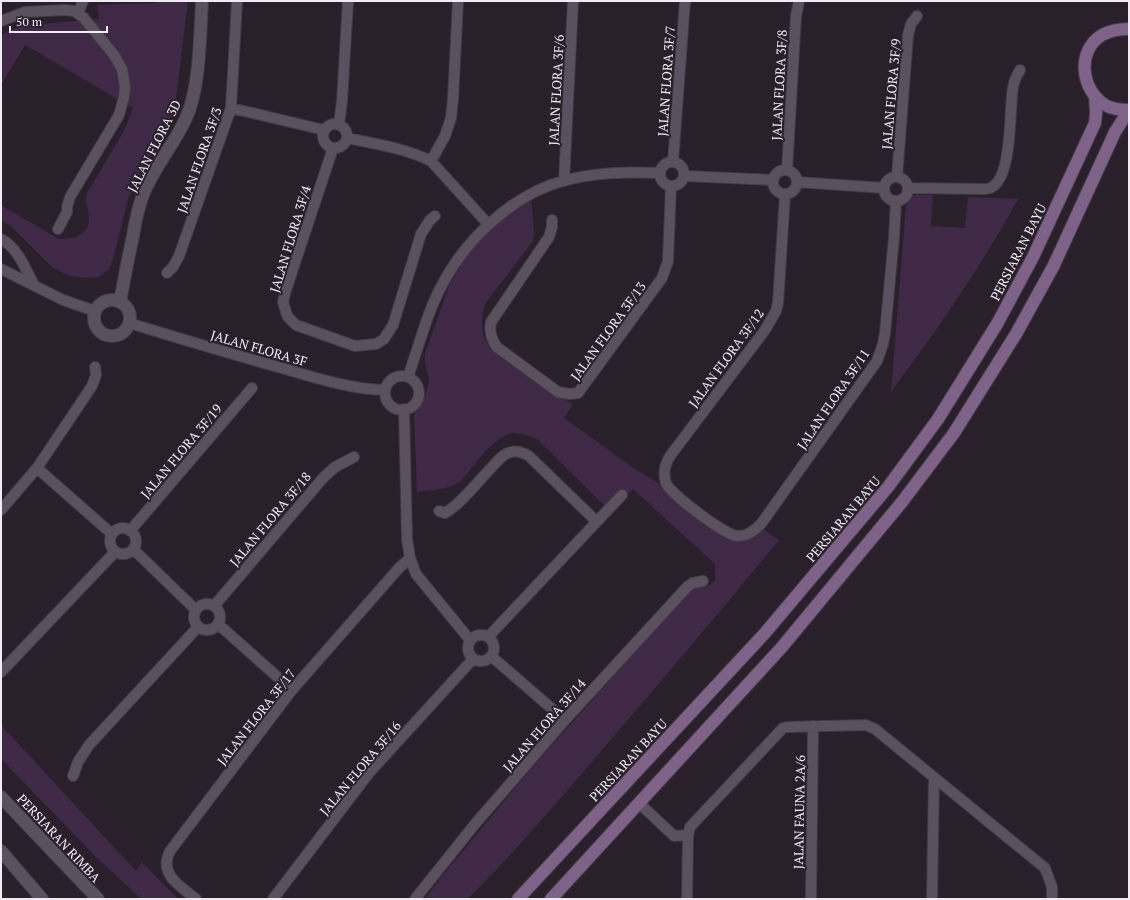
<svg xmlns="http://www.w3.org/2000/svg" width="1130" height="900" font-family="'PT Serif',serif">
<rect width="100%" height="100%" fill="#29202c"/>
<path fill="#3f2946" d="M 156,1 L 188,1 L 175,107 L 162,136 L 139,175 L 128,199 L 113,259 L 109,269 L 99,277 L 85,278 L 70,276 L 52,267 L 13,228 L 1,220 L 1,205 L 59,239 C 72,240 90,235 89,218 C 89,209 84,203 87,193 L 125,129 L 133,108 L 25,45 L 1,85 L 1,35 L 26,23 L 42,24 L 99,19 L 97,5 L 156,3 Z
M 917,195 L 933,195 L 931,226 L 965,228 L 968,197 L 1018,199 C 981,267 937,330 891,392 L 906,205 L 911,196 Z
M 531,196 L 534,231 L 533,241 L 485,304 C 482,315 480,329 485,339 C 486,342 490,346 493,349 L 573,405 L 564,418 L 638,471 L 677,494 L 729,533 L 741,533 L 760,527 L 779,540 C 724,607 669,672 613,737 C 566,792 519,848 468,899 L 425,899 L 442,876 L 534,765 L 679,603 L 692,590 L 709,585 L 715,581 L 715,564 L 633,489 L 611,512 L 537,439 C 529,436 521,433 513,433 C 495,434 472,468 461,481 C 448,490 432,490 417,492 L 414,414 L 425,397 L 429,381 L 425,361 L 425,354 L 450,283 L 472,246 L 498,221 Z
M 1,725 L 136,871 L 142,862 L 178,899 L 141,899 L 96,857 L 1,759 Z"/>
<g fill="none" stroke-linecap="round" stroke-linejoin="round">
<defs>
<path id="minor" d="M 78,13 L 83,1
M 1,21 L 25,12 L 64,10 L 74,11 L 83,17 L 114,55 L 122,69 L 125,87 L 124,97 L 119,115 L 70,197 L 67,207 L 67,212 L 58,229
M 231,108 L 324,130
M323 136a12 12 0 1 1 24 0a12 12 0 1 1-24 0Z
M 339,124 L 342,101 L 348,1
M 347,138 C 375,144 405,148 431,161 L 488,224
M 333,148 L 286,290 L 283,302 L 286,312 L 288,317 L 296,325 L 355,346 L 376,344 L 384,339 L 393,325 L 421,234 L 430,220 L 435,216
M 431,161 L 445,136 L 451,118 L 453,99 L 458,1
M 673,162 L 685,1
M660 174a12 12 0 1 1 24 0a12 12 0 1 1-24 0Z
M773 182a12 12 0 1 1 24 0a12 12 0 1 1-24 0Z
M 787,170 L 796,16 L 799,1
M 684,176 L 773,180
M884 189a12 12 0 1 1 24 0a12 12 0 1 1-24 0Z
M 897,177 L 908,35 L 911,24 L 917,16
M 564,181 L 573,1
M 797,182 L 884,188
M 908,188 L 983,189 C 986,189 990,189 992,187 C 1013,175 1009,109 1013,87 C 1014,81 1017,75 1020,70
M 785,195 L 778,303 L 776,311 L 765,330 L 670,456 C 665,464 663,474 666,483 C 670,494 725,535 737,536 C 746,537 755,530 761,524 L 877,361 L 883,344 L 885,333 L 894,237 L 896,201
M 552,220 L 552,227 L 549,237 L 491,322 C 489,332 491,339 497,347 L 558,392 L 570,394 L 578,393 L 662,278 L 668,261 L 671,186
M 1,239 C 18,248 25,268 34,285
M 1,269 L 63,300 L 95,311
M 167,273 L 173,267 L 179,256 L 231,108 L 237,1
M 129,323 C 178,338 228,353 278,367 C 310,376 352,390 385,390
M385 393a17 17 0 1 1 34 0a17 17 0 1 1-34 0Z
M 408,377 C 419,346 427,312 443,283 C 467,238 514,194 563,181 C 595,172 628,172 660,173
M 404,409 L 407,539 L 410,558 L 416,574 L 470,640
M 37,468 L 112,534
M 1,510 L 37,468 L 92,386 L 96,375 L 95,367
M 439,511 L 445,513 C 461,504 479,480 492,467 C 497,462 502,455 508,453 C 517,450 522,452 529,456 L 596,521
M110 541a13 13 0 1 1 26 0a13 13 0 1 1-26 0Z
M 130,531 L 252,388
M 133,549 L 196,610
M194 617a13 13 0 1 1 26 0a13 13 0 1 1-26 0Z
M 214,606 L 323,478 L 335,467 L 354,457
M 218,624 L 292,690
M468 648a13 13 0 1 1 26 0a13 13 0 1 1-26 0Z
M 488,637 L 622,495
M 491,656 L 565,720
M 1,672 L 115,552
M 73,776 L 78,762 L 89,745 L 198,627
M 639,803 L 674,836 L 688,835
M 196,899 C 180,886 158,874 170,851 L 292,690 L 399,568 L 410,558
M 273,899 L 369,773 L 473,659
M 415,899 L 475,824 L 565,720 L 688,586 L 693,583 L 703,581
M 687,899 L 688,835 L 690,827 L 783,728 L 787,727 L 866,725 L 875,729 L 1045,868 L 1052,887 L 1052,899
M 811,899 L 813,726
M 932,899 L 934,777"/>
<path id="tertiary" d="M94 318a18 18 0 1 1 36 0a18 18 0 1 1-36 0Z
M 120,302 C 124,280 128,258 133,236 C 135,223 138,208 143,195 C 154,167 174,145 186,118 C 200,88 200,35 202,1
M 1,797 L 98,899
M 1,851 L 42,899"/>
<path id="secondary" d="M 1129,29 C 1120,29 1111,30 1102,35 C 1076,51 1081,90 1105,105 C 1112,109 1121,110 1129,110
M 518,899 L 765,633 L 888,487 L 938,419 L 997,324 L 1033,257 L 1095,123 L 1096,113 L 1095,97
M 551,899 L 782,647 L 902,502 L 954,433 L 1016,334 L 1054,265 L 1115,132 L 1129,110"/>
</defs>
<use href="#minor" stroke="#433c45" stroke-width="12"/>
<use href="#tertiary" stroke="#433c45" stroke-width="14"/>
<use href="#secondary" stroke="#433c45" stroke-width="14"/>
<use href="#minor" stroke="#5b515e" stroke-width="10"/>
<use href="#tertiary" stroke="#5b515e" stroke-width="12"/>
<use href="#secondary" stroke="#7f6288" stroke-width="12"/>
</g>
<g text-anchor="middle" stroke-width="4" stroke-linejoin="round" paint-order="stroke">
<g font-size="13" fill="#f1ebf3" stroke="#29202c">
<text transform="translate(666 81) rotate(-86)" y="5">JALAN FLORA 3F/7</text>
<text transform="translate(779 85) rotate(-87)" y="5">JALAN FLORA 3F/8</text>
<text transform="translate(556 90) rotate(-87)" y="5">JALAN FLORA 3F/6</text>
<text transform="translate(891 94) rotate(-85)" y="5">JALAN FLORA 3F/9</text>
<text transform="translate(154 146) rotate(-63)" y="5">JALAN FLORA 3D</text>
<text transform="translate(199 160) rotate(-71)" y="5">JALAN FLORA 3F/3</text>
<text transform="translate(290 239) rotate(-73)" y="5">JALAN FLORA 3F/4</text>
<text transform="translate(1018 252) rotate(-63)" y="5">PERSIARAN BAYU</text>
<text transform="translate(608 331) rotate(-54)" y="5">JALAN FLORA 3F/13</text>
<text transform="translate(259 348) rotate(16)" y="5">JALAN FLORA 3F</text>
<text transform="translate(726 358) rotate(-54)" y="5">JALAN FLORA 3F/12</text>
<text transform="translate(833 399) rotate(-56)" y="5">JALAN FLORA 3F/11</text>
<text transform="translate(181 451) rotate(-50)" y="5">JALAN FLORA 3F/19</text>
<text transform="translate(270 519) rotate(-50)" y="5">JALAN FLORA 3F/18</text>
<text transform="translate(843 519) rotate(-50)" y="5">PERSIARAN BAYU</text>
<text transform="translate(256 717) rotate(-52)" y="5">JALAN FLORA 3F/17</text>
<text transform="translate(544 725) rotate(-49)" y="5">JALAN FLORA 3F/14</text>
<text transform="translate(628 760) rotate(-47)" y="5">PERSIARAN BAYU</text>
<text transform="translate(360 768) rotate(-50)" y="5">JALAN FLORA 3F/16</text>
<text transform="translate(799 812) rotate(-89)" y="5">JALAN FAUNA 2A/6</text>
<text transform="translate(59 838) rotate(47)" y="5">PERSIARAN RIMBA</text>
</g>
</g>
<rect width="1130" height="900" fill="none" stroke="#f1ebf3" stroke-width="4"/>
<path d="M10 26v6h97v-6" fill="none" stroke="#f1ebf3" stroke-width="2"/>
<text x="16" y="26" font-size="12" fill="#f1ebf3" stroke="#29202c" stroke-width="3" paint-order="stroke">50 m</text>
</svg>
